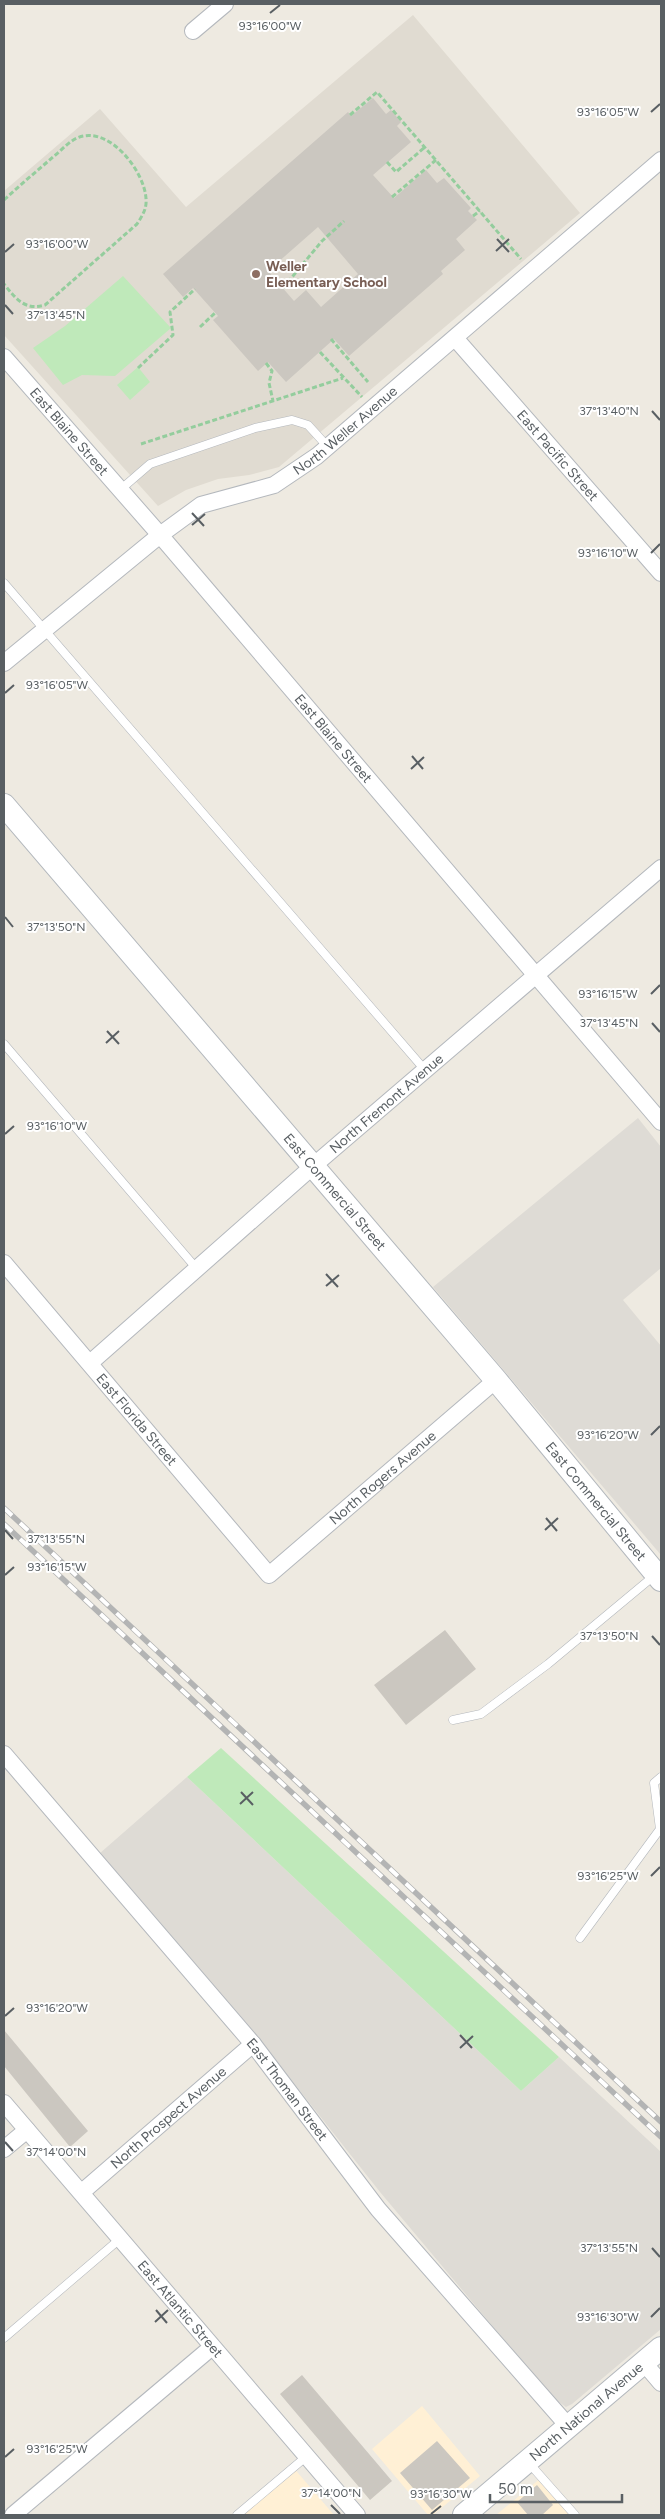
<svg xmlns="http://www.w3.org/2000/svg" width="665" height="2519" font-family="Figtree,sans-serif">
<rect width="100%" height="100%" fill="#eeeae1"/>
<path fill="#fff0d5" d="M 422,2406 L 480,2476 L 433,2515 L 428,2515 L 372,2449 Z
M 292,2466 L 334,2515 L 234,2515 Z
M 541,2478 L 575,2515 L 496,2515 Z"/>
<path fill="#dedbd5" d="M 638,1118 L 661,1147 L 661,1268 L 623,1300 L 661,1346 L 661,1555 L 433,1287 Z
M 187,1777 L 521,2091 L 559,2057 L 661,2152 L 661,2329 L 572,2404 L 566,2407 L 552,2397 L 380,2192 L 266,2048 L 99,1854 Z"/>
<path fill="#e0dbd1" d="M 413,15 L 580,213 L 279,467 L 249,475 L 218,479 L 186,490 L 158,506 L 4,335 L 4,191 L 100,109 L 186,207 Z"/>
<path fill="#bfe9ba" d="M 123,276 L 171,328 L 115,376 L 82,375 L 63,385 L 33,348 L 65,326 Z
M 138,367 L 150,382 L 130,400 L 117,385 Z
M 221,1748 L 559,2057 L 521,2091 L 187,1777 Z"/>
<path fill="#cbc7c0" fill-rule="evenodd" d="M 373,98 L 386,114 L 391,110 L 401,122 L 397,126 L 411,142 L 373,175 L 394,198 L 426,170 L 437,183 L 444,178 L 471,208 L 468,211 L 477,220 L 456,239 L 465,250 L 441,271 L 443,274 L 349,356 L 334,339 L 286,382 L 268,362 L 258,371 L 213,320 L 218,316 L 193,288 L 183,297 L 163,274 L 348,112 L 351,116 ZM 318,227 L 358,274 L 321,307 L 306,290 L 294,301 L 268,271 Z
M 445,1630 L 476,1669 L 406,1725 L 374,1685 Z
M 4,2030 L 88,2131 L 70,2147 L 4,2066 Z
M 302,2375 L 392,2481 L 370,2500 L 280,2394 Z
M 437,2441 L 470,2478 L 432,2510 L 400,2473 Z
M 537,2485 L 553,2505 L 542,2515 L 528,2515 L 517,2502 Z"/>
<g fill="none" stroke-linecap="round" stroke-linejoin="round">
<defs>
<path id="lane" d="M 120,490 L 150,464 L 255,428 L 292,420 L 308,425 L 328,447
M 4,583 L 425,1070
M 4,1044 L 197,1269
M 453,1720 L 481,1714 L 548,1664 L 655,1575
M 580,1938 L 660,1829 L 654,1783 L 661,1777
M 4,2338 L 121,2238
M 528,2462 L 575,2515
M 237,2515 L 307,2456"/>
<g id="street">
<path d="M 193,31 L 225,4"/>
<path id="s1" d="M 455,338 L 661,573"/>
<path id="s2" d="M 4,357 L 160,535 L 661,1122"/>
<path id="s3" d="M 4,663 L 160,535 L 201,505 L 274,485 L 317,456 L 661,160"/>
<path id="s4" d="M 4,1263 L 269,1575 L 496,1380"/>
<path id="s5" d="M 90,1363 L 312,1167 L 661,868"/>
<path id="s6" d="M 4,1754 L 253,2044 L 378,2209 L 569,2427"/>
<path id="s7" d="M 4,2103 L 357,2515"/>
<path d="M 4,2149 L 27,2130"/>
<path id="s8" d="M 82,2192 L 253,2044"/>
<path d="M 644,2363 L 661,2383"/>
<path d="M 13,2515 L 212,2347"/>
</g>
<g id="secondary">
<path id="s9" d="M 4,805 L 496,1380 L 661,1580"/>
<path id="s10" d="M 464,2515 L 661,2348"/>
</g>
</defs>
<use href="#lane" stroke="#b4b8bd" stroke-width="9"/>
<use href="#street" stroke="#b4b8bd" stroke-width="18"/>
<use href="#secondary" stroke="#b3b8bd" stroke-width="24"/>
<path stroke="#94cd9d" stroke-width="3" stroke-dasharray="5 2.5" stroke-linecap="butt" d="M 350,115 L 377,92 L 521,259
M 387,162 L 396,172 L 425,147
M 392,197 L 436,160
M 4,200 C 20,185 37,171 53,157 C 61,151 68,142 77,138 C 109,124 145,172 146,199 C 147,209 142,216 137,224 L 45,305 C 25,311 16,299 4,284
M 473,216 L 480,211
M 283,288 L 322,241 L 344,221
M 200,327 L 215,313
M 331,339 L 368,382
M 320,352 L 362,397
M 266,363 L 272,371 L 269,383 L 273,401
M 138,368 L 173,335 L 170,312 L 195,289
M 141,444 L 343,378"/>
<use href="#lane" stroke="#fff" stroke-width="8"/>
<use href="#street" stroke="#fff" stroke-width="16"/>
<use href="#secondary" stroke="#fff" stroke-width="22"/>
<defs>
<path id="rail" d="M 4,1508 L 661,2122
M 4,1524 L 661,2137"/>
</defs>
<use href="#rail" stroke="#b3b4b4" stroke-width="5.5"/>
<use href="#rail" stroke="#fff" stroke-width="4" stroke-dasharray="11" stroke-linecap="butt"/>
</g>
<path fill="none" stroke="#595f63" stroke-width="2" d="M 270,13 L 280,5M 651,112 L 660,104M 497,239 L 509,252M 496,251 L 509,239M 5,252 L 14,244M 5,305 L 13,314M 652,411 L 660,420M 192,513 L 204,526M 192,525 L 205,514M 651,553 L 660,544M 5,693 L 14,685M 412,756 L 423,769M 411,769 L 424,757M 5,917 L 13,927M 651,994 L 660,985M 652,1023 L 660,1032M 107,1031 L 119,1044M 106,1043 L 119,1031M 5,1134 L 14,1126M 326,1274 L 338,1287M 326,1286 L 339,1275M 651,1435 L 660,1426M 546,1518 L 557,1531M 5,1530 L 13,1539M 545,1530 L 558,1518M 5,1575 L 14,1567M 652,1636 L 660,1645M 241,1792 L 253,1805M 240,1804 L 253,1792M 651,1876 L 660,1867M 5,2016 L 14,2008M 460,2035 L 472,2048M 460,2048 L 473,2036M 5,2142 L 13,2151M 652,2248 L 660,2257M 156,2310 L 167,2323M 651,2317 L 660,2308M 155,2322 L 168,2310M 5,2457 L 14,2449M 331,2505 L 340,2514M 431,2514 L 441,2506"/>
<circle fill="#8d6e63" stroke="#fff" stroke-width="2" cx="256" cy="274" r="5"/>
<g text-anchor="middle" stroke-width="4" stroke-linejoin="round" paint-order="stroke">
<g font-size="14" font-weight="bold" fill="#785e54" stroke="#fff" text-anchor="start">
<text x="266" y="271">Weller<tspan x="266" dy="16">Elementary School</tspan></text>
</g>
<g font-size="14" fill="#595f63" stroke="#fff">
<text dy="5" stroke="none"><textPath href="#s2" startOffset="99">East Blaine Street</textPath></text>
<text dy="5" stroke="none"><textPath href="#s3" startOffset="418">North Weller Avenue</textPath></text>
<text dy="5" stroke="none"><textPath href="#s1" startOffset="156">East Pacific Street</textPath></text>
<text dy="5" stroke="none"><textPath href="#s2" startOffset="504">East Blaine Street</textPath></text>
<text dy="5" stroke="none"><textPath href="#s5" startOffset="394">North Fremont Avenue</textPath></text>
<text dy="5" stroke="none"><textPath href="#s9" startOffset="509">East Commercial Street</textPath></text>
<text dy="5" stroke="none"><textPath href="#s4" startOffset="205">East Florida Street</textPath></text>
<text dy="5" stroke="none"><textPath href="#s4" startOffset="559">North Rogers Avenue</textPath></text>
<text dy="5" stroke="none"><textPath href="#s9" startOffset="914">East Commercial Street</textPath></text>
<text dy="5" stroke="none"><textPath href="#s6" startOffset="439">East Thoman Street</textPath></text>
<text dy="5" stroke="none"><textPath href="#s8" startOffset="114">North Prospect Avenue</textPath></text>
<text dy="5" stroke="none"><textPath href="#s7" startOffset="271">East Atlantic Street</textPath></text>
<text dy="5" stroke="none"><textPath href="#s10" startOffset="160">North National Avenue</textPath></text>
</g>
</g>
<g font-size="12" text-anchor="middle" fill="#595f63" stroke="#fff" stroke-width="4" stroke-linejoin="round" paint-order="stroke">
<text x="270" y="30">93°16'00"W</text>
<text x="608" y="116">93°16'05"W</text>
<text x="57" y="248">93°16'00"W</text>
<text x="56" y="319">37°13'45"N</text>
<text x="609" y="415">37°13'40"N</text>
<text x="608" y="557">93°16'10"W</text>
<text x="57" y="689">93°16'05"W</text>
<text x="56" y="931">37°13'50"N</text>
<text x="608" y="998">93°16'15"W</text>
<text x="609" y="1027">37°13'45"N</text>
<text x="57" y="1130">93°16'10"W</text>
<text x="608" y="1439">93°16'20"W</text>
<text x="56" y="1543">37°13'55"N</text>
<text x="57" y="1571">93°16'15"W</text>
<text x="609" y="1640">37°13'50"N</text>
<text x="608" y="1880">93°16'25"W</text>
<text x="57" y="2012">93°16'20"W</text>
<text x="56" y="2156">37°14'00"N</text>
<text x="609" y="2252">37°13'55"N</text>
<text x="608" y="2321">93°16'30"W</text>
<text x="57" y="2453">93°16'25"W</text>
<text x="331" y="2497">37°14'00"N</text>
<text x="441" y="2498">93°16'30"W</text>
</g>
<rect width="665" height="2519" fill="none" stroke="#595f63" stroke-width="10"/>
<path d="M490 2494v8h132v-8" fill="none" stroke="#595f63" stroke-width="2.5"/>
<text x="498" y="2494" font-size="15" fill="#595f63" stroke="#ffffff" stroke-width="4" paint-order="stroke">50 m</text>
</svg>
